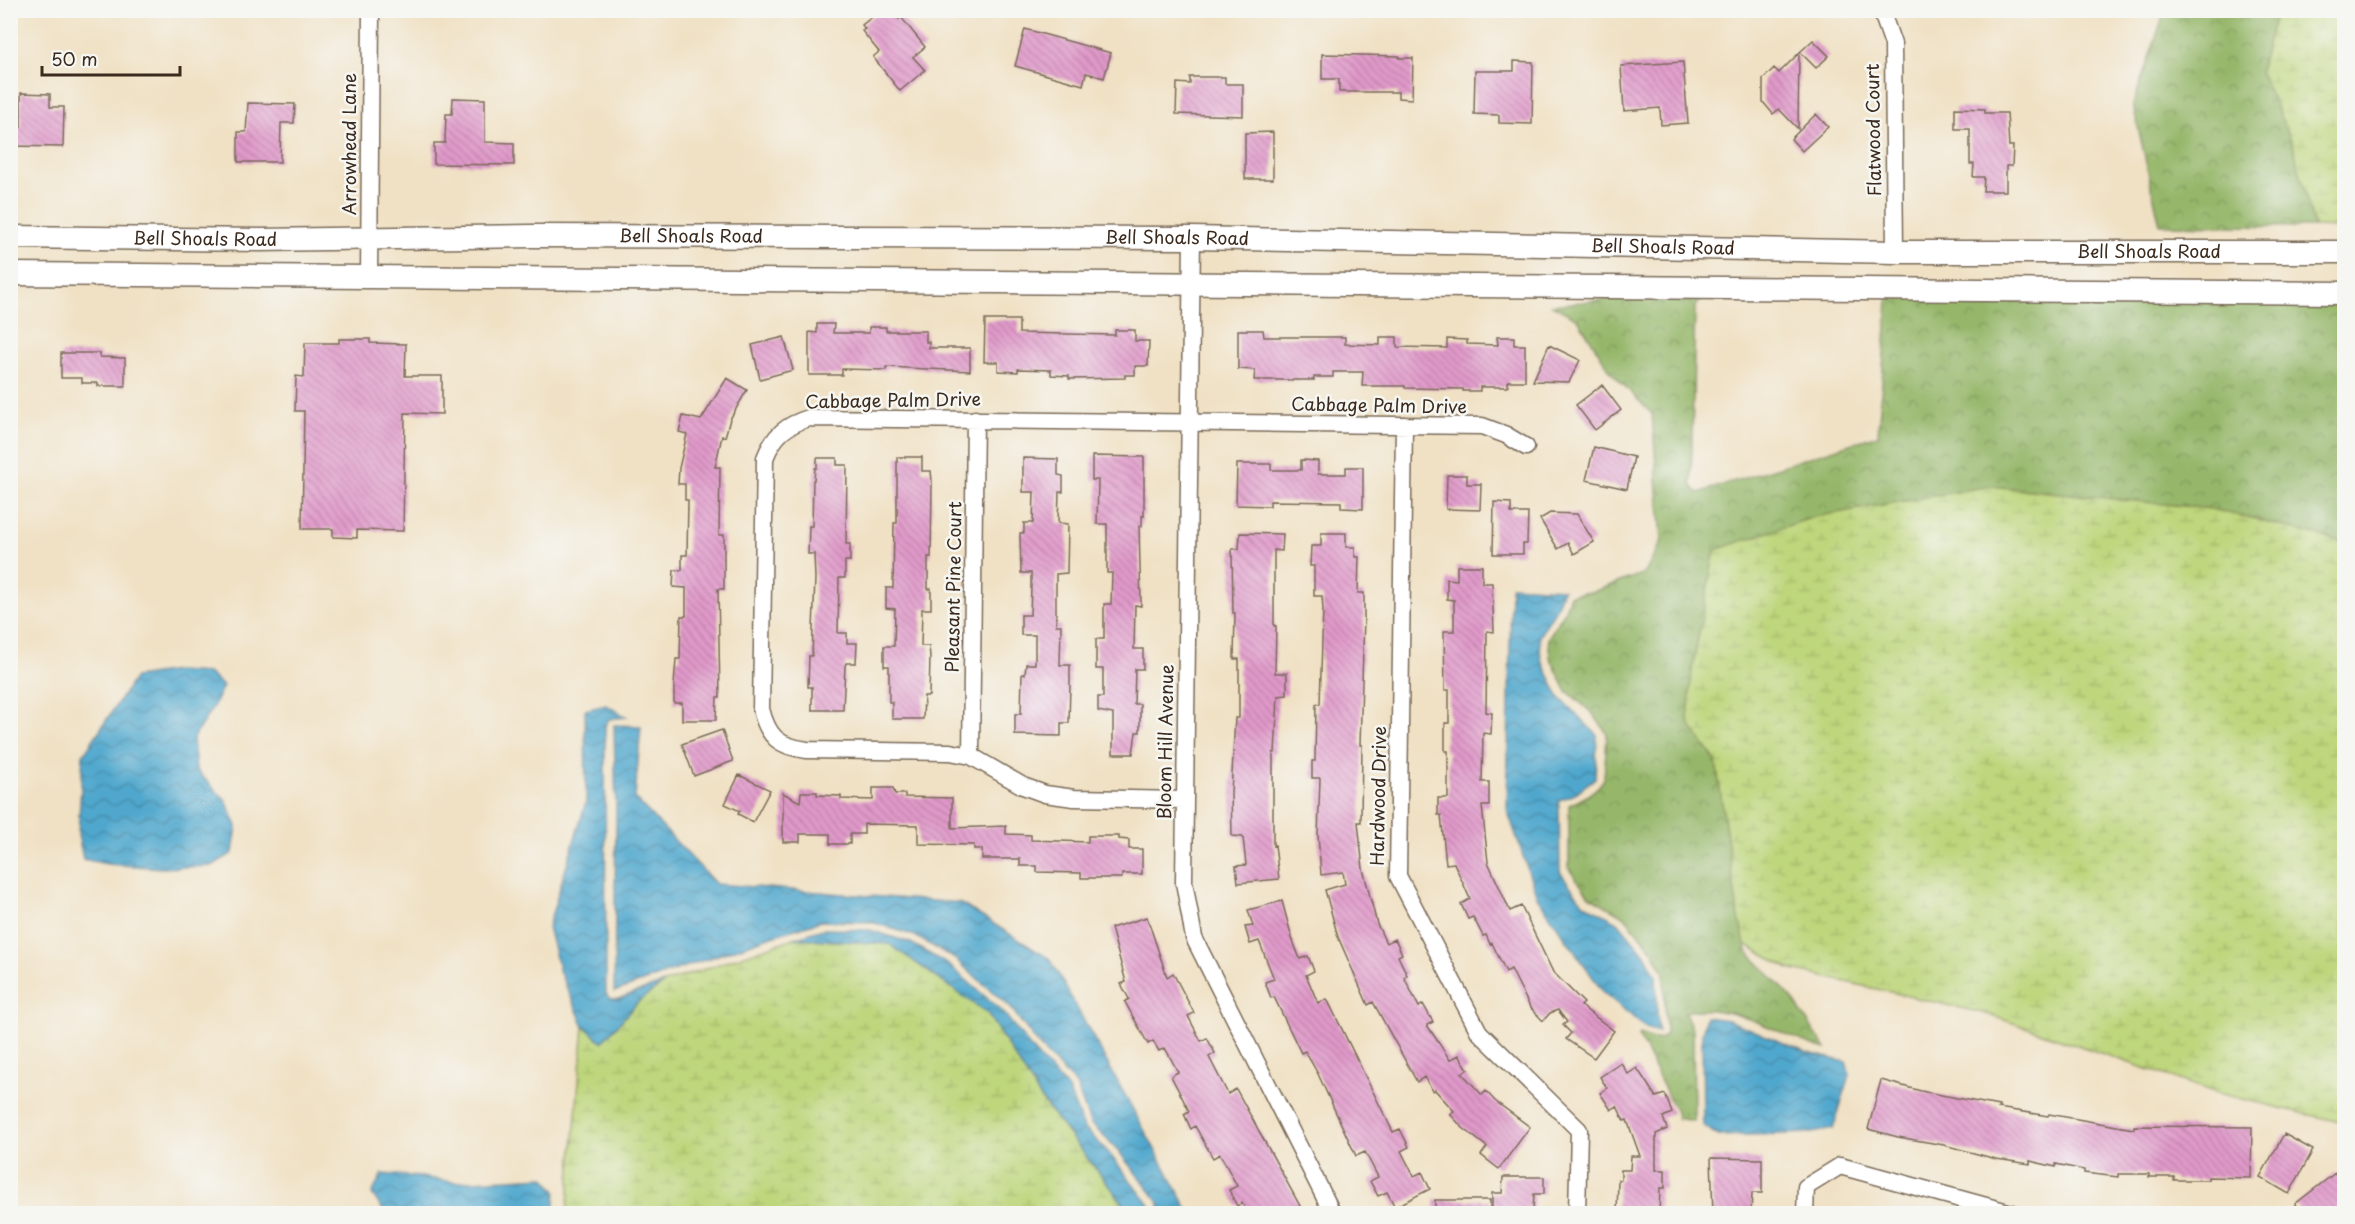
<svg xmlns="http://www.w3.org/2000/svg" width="2355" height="1224" font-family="'Playpen Sans',sans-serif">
<defs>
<pattern id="forest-crowns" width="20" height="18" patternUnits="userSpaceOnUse" patternTransform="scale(1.5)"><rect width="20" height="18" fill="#96b76b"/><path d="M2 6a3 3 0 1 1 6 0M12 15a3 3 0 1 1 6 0" fill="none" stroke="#7c9557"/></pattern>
<pattern id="wetland-marsh" width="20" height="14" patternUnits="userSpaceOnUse" patternTransform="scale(1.5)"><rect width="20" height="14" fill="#bed67b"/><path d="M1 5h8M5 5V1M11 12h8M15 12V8" fill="none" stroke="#a4b86a"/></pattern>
<pattern id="water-waves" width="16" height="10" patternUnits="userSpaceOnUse" patternTransform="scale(1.5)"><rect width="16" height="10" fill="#50a7cd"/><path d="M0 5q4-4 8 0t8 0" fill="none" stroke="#4488a6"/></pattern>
<pattern id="building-back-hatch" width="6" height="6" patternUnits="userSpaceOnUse" patternTransform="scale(1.5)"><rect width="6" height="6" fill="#e19acb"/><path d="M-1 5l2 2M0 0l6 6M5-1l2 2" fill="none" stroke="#b87ea4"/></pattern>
</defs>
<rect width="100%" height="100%" fill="#f6f6f2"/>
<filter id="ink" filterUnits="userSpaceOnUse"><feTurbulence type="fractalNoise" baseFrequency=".0167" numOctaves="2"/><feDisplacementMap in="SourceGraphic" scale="12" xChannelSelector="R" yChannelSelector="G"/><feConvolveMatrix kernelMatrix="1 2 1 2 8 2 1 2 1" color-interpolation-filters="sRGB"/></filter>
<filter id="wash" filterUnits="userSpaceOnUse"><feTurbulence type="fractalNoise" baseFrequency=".008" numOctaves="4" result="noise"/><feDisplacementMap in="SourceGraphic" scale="24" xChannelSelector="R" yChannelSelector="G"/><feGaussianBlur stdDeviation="1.35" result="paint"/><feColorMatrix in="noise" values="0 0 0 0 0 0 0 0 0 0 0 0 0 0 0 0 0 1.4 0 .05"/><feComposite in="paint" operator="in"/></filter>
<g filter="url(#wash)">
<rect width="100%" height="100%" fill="#f0e1c4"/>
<path fill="url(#forest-crowns)" stroke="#687044" stroke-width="1.5" d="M 2165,11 L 2276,11 L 2260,72 L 2293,144 L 2314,227 L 2160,225 L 2133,104 Z
M 1729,287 L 1729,299 C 1717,299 1700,295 1695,307 L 1691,485 L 1698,493 L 1878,435 L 1889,288 L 2344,303 L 2344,542 L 2211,509 L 1990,486 L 1814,517 L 1715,550 L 1692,671 L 1688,722 L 1716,761 L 1738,913 L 1747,951 L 1792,998 L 1826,1049 C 1779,1037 1733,1000 1685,1012 L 1693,1032 L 1694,1121 L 1677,1118 L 1676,1112 L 1639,1037 L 1640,1034 C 1649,1038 1660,1043 1666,1034 L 1664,973 L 1653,951 L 1625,917 L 1589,896 L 1569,869 L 1569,805 C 1581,800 1597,791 1604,779 L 1607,735 L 1604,729 L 1592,713 L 1566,690 L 1550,657 L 1548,638 L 1564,613 L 1570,595 L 1592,592 L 1645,573 L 1662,540 L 1652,414 L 1611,372 L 1578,319 L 1552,305 Z"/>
<path fill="url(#wetland-marsh)" stroke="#7c804c" stroke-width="1.5" d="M 2276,11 L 2344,11 L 2344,228 L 2314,227 L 2293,144 L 2260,72 Z
M 1990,486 L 2211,509 L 2344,542 L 2344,1123 L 2217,1093 L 1987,1014 L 1789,969 L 1745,944 L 1738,913 L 1716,761 L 1688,722 L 1692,671 L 1715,550 L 1814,517 Z
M 794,938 L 889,944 L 987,1013 L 1044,1103 L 1131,1213 L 567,1214 L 584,1026 L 602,1042 L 638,1002 L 664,983 Z"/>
<path fill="url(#water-waves)" stroke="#466876" stroke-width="1.5" d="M 1511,586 L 1563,589 L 1556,609 L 1539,636 L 1541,659 L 1559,697 L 1597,735 L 1595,778 L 1573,795 L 1559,800 L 1560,872 L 1583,903 L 1618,922 L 1646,956 L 1656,976 L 1658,1032 L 1646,1028 L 1603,992 L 1537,897 L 1507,809 Z
M 176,671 L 208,673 L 223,686 L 213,707 L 193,738 L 196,770 L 226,801 L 237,826 L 233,853 L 212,866 L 162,868 L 107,864 L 83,859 L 78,834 L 83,755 L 135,677 Z
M 606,705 L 627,717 L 609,719 L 605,726 L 606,994 L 612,999 L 618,999 L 664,983 L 638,1002 L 602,1042 L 584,1026 L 560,973 L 548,927 L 586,802 L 585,710 Z
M 614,725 L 641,726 L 635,798 L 716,884 L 960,903 L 1050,959 L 1190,1213 L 1162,1213 L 1158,1201 L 1115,1147 L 1090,1123 L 1076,1085 L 1041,1048 L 1010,1007 L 955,959 L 915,936 L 872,922 L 821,921 L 769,937 L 614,992 L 616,811 Z
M 823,929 L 870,930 L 911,943 L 949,965 L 1003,1012 L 1034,1052 L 1068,1089 L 1084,1128 L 1108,1152 L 1150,1205 L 1153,1213 L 1131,1213 L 1044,1103 L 987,1013 L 889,944 L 794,938 Z
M 1706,1017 L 1728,1020 L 1808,1053 L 1846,1062 L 1850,1075 L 1833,1129 L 1812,1133 L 1718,1136 L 1703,1125 L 1702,1034 Z
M 382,1174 L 421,1177 L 453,1182 L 544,1177 L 556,1191 L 554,1213 L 385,1213 L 372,1194 Z"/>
<g id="blocks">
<path fill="url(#building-back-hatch)" d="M 881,10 L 892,10 L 899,19 L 901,17 L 925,47 L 913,57 L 925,70 L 900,91 L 873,57 L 879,52 L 862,31 L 865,29 L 862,25 Z
M 1025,29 L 1111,53 L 1104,78 L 1086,73 L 1083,85 L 1015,66 Z
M 1813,40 L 1829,56 L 1816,68 L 1800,52 Z
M 1799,53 L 1798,129 L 1779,109 L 1773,114 L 1763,102 L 1763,79 L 1774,68 L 1779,73 Z
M 1322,54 L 1399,56 L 1399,58 L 1413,58 L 1412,99 L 1398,98 L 1398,92 L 1339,92 L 1339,79 L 1322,79 Z
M 1514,61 L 1533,62 L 1532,124 L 1499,123 L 1499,115 L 1474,114 L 1475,71 L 1514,71 Z
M 1683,62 L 1688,123 L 1661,125 L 1660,108 L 1624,111 L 1621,66 Z
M 1190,77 L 1225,77 L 1225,84 L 1243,84 L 1243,116 L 1176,114 L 1177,83 L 1190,84 Z
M 21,93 L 50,94 L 50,107 L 64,107 L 63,147 L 10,146 L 10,127 L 21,127 Z
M 453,98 L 485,99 L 485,142 L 514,143 L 514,165 L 434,164 L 434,143 L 445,143 L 446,114 L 452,114 Z
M 248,103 L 295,104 L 294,123 L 281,123 L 280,162 L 238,162 L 238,132 L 246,132 Z
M 1955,108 L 1985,109 L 1985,113 L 2007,113 L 2009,146 L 2013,146 L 2012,166 L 2006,166 L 2006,191 L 1983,191 L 1984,177 L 1973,177 L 1974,164 L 1970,164 L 1970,129 L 1955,129 Z
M 1816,114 L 1828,127 L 1802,151 L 1791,139 Z
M 1273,132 L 1273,179 L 1245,179 L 1245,133 Z
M 985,320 L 1019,320 L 1019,333 L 1115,335 L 1115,330 L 1135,330 L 1135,341 L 1149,341 L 1148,366 L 1135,366 L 1135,375 L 1125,375 L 1125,378 L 1069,379 L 1069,376 L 1051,375 L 1051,370 L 1018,369 L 1018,372 L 998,371 L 998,362 L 984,362 Z
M 817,324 L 834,324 L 833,333 L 869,333 L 869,327 L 886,327 L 886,331 L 926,331 L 926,342 L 929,342 L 929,348 L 970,348 L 970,371 L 886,367 L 886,370 L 842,369 L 842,375 L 809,375 L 809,332 L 817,333 Z
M 1238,330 L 1263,330 L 1264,337 L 1345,337 L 1345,344 L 1380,345 L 1380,337 L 1397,337 L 1397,347 L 1447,348 L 1447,339 L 1467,340 L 1467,344 L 1498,345 L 1497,337 L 1514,337 L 1514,345 L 1525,345 L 1525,381 L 1508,381 L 1508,387 L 1480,387 L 1480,391 L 1463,391 L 1463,389 L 1405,388 L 1405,386 L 1362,386 L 1363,372 L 1333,372 L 1333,377 L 1314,377 L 1314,380 L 1254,380 L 1255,370 L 1238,369 Z
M 784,337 L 793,370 L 760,379 L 752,345 Z
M 339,339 L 370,339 L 370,343 L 406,344 L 405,376 L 442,376 L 442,414 L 405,413 L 403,531 L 357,530 L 357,538 L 333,537 L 333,529 L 302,529 L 304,411 L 295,411 L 296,376 L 304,377 L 305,343 L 339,343 Z
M 1549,345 L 1580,360 L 1569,382 L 1533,381 Z
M 61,353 L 100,353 L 100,357 L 125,358 L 125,386 L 98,386 L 98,383 L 82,383 L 82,378 L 61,378 Z
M 727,378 L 747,390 L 730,419 L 725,437 L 722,436 L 715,467 L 720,467 L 719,535 L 724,535 L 724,589 L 718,589 L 720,697 L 717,697 L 716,720 L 682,720 L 682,703 L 674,703 L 674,686 L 676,659 L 680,659 L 681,616 L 686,616 L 686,588 L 673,587 L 674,570 L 682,570 L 682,555 L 687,555 L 688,500 L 685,500 L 685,484 L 678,484 L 679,468 L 687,434 L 679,432 L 683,416 L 701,420 Z
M 1602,385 L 1621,410 L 1595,430 L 1576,405 Z
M 1594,447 L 1634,457 L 1627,489 L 1586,480 Z
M 1092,456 L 1144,457 L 1144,516 L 1142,516 L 1142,526 L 1139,526 L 1141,606 L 1135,605 L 1134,649 L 1143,649 L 1143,669 L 1135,669 L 1134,704 L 1140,704 L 1140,732 L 1136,732 L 1133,754 L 1113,754 L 1113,714 L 1098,711 L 1098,697 L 1103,697 L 1103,669 L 1096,669 L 1096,639 L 1104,639 L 1104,604 L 1111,604 L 1112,573 L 1107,573 L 1107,524 L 1097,524 L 1098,480 L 1092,480 Z
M 897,457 L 922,457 L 922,471 L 931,471 L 932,481 L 931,557 L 928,557 L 928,589 L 931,589 L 931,609 L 922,609 L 921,646 L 929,646 L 930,657 L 929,696 L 924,696 L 923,719 L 892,719 L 892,702 L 889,702 L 889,666 L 884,666 L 884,646 L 894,646 L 895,609 L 886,608 L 886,588 L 893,588 L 894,523 L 897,523 Z
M 817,458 L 837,458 L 837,465 L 847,465 L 846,544 L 850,544 L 850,561 L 845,561 L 845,578 L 839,578 L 838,633 L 847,633 L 847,643 L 857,643 L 856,663 L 846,663 L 845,666 L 843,710 L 812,710 L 812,687 L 808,687 L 809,656 L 812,656 L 815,578 L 814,554 L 808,554 L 809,526 L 812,526 L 813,480 L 814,480 L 815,468 L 817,468 Z
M 1023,458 L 1058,459 L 1058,475 L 1063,476 L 1063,492 L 1059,492 L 1058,523 L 1068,524 L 1067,573 L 1056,574 L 1056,625 L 1061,625 L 1060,665 L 1070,665 L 1070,685 L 1069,723 L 1061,723 L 1061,736 L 1015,735 L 1015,714 L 1021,714 L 1022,674 L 1025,674 L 1026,664 L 1035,664 L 1035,635 L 1021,635 L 1021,615 L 1030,615 L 1031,587 L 1031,573 L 1021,573 L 1020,533 L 1024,533 L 1024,523 L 1033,523 L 1034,492 L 1023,492 Z
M 1301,460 L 1318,461 L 1318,474 L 1346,474 L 1346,467 L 1363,467 L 1363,509 L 1341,508 L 1341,502 L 1270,501 L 1270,506 L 1236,505 L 1237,464 L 1271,464 L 1271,470 L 1301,470 Z
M 1447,475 L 1467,475 L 1467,484 L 1481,484 L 1480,510 L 1446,509 Z
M 1494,502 L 1511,503 L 1511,513 L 1528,513 L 1527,544 L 1523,544 L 1523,554 L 1493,554 Z
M 1550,513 L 1577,514 L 1594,542 L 1574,554 L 1568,543 L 1558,549 L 1540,519 Z
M 1240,533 L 1283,534 L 1282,551 L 1274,550 L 1274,626 L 1276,626 L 1275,673 L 1287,673 L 1287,695 L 1278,696 L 1275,753 L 1273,753 L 1273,846 L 1275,845 L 1279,879 L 1238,883 L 1236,866 L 1246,865 L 1243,837 L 1232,836 L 1231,793 L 1235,718 L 1239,718 L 1239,659 L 1234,659 L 1235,613 L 1233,613 L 1232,549 L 1239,549 Z
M 1321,533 L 1346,533 L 1346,547 L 1355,547 L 1355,557 L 1359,557 L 1358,593 L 1364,593 L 1364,618 L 1360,745 L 1362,745 L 1361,822 L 1358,822 L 1363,869 L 1377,924 L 1386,943 L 1395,939 L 1402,954 L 1398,956 L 1407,975 L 1404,977 L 1419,1007 L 1423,1004 L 1433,1022 L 1427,1025 L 1450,1060 L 1459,1055 L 1468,1069 L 1462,1073 L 1482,1095 L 1486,1091 L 1495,1101 L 1530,1127 L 1499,1169 L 1481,1155 L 1487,1147 L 1463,1128 L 1450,1114 L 1454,1111 L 1435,1090 L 1433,1091 L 1424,1077 L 1417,1082 L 1373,1002 L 1368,1005 L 1338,937 L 1325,890 L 1345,884 L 1343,872 L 1321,875 L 1318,835 L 1320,778 L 1312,778 L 1312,761 L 1315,761 L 1316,704 L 1320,704 L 1323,609 L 1322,596 L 1314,596 L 1314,566 L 1310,566 L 1311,546 L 1321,546 Z
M 1457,566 L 1482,566 L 1482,583 L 1492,583 L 1494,632 L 1487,631 L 1486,712 L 1492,713 L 1491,734 L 1483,733 L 1482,782 L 1489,782 L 1489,806 L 1482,806 L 1488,862 L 1510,911 L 1521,906 L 1553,972 L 1584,1003 L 1581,1006 L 1614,1031 L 1594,1058 L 1566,1039 L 1571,1033 L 1563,1025 L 1567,1022 L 1558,1010 L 1550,1013 L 1543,1021 L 1530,1007 L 1511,969 L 1506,972 L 1492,943 L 1490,944 L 1486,935 L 1483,936 L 1473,917 L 1468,919 L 1461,904 L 1470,899 L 1454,863 L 1446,864 L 1441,815 L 1438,815 L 1438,798 L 1448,798 L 1448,751 L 1445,751 L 1445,723 L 1449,723 L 1449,690 L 1445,690 L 1444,631 L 1454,631 L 1454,600 L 1447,599 L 1447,579 L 1457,580 Z
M 722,730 L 733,761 L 694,776 L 682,744 Z
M 739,775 L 770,790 L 753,822 L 738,814 L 740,811 L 725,804 Z
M 873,788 L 893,788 L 895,794 L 905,794 L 905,797 L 952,798 L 952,828 L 1006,826 L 1006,834 L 1031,835 L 1031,840 L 1088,842 L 1088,836 L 1119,836 L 1119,839 L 1129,840 L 1129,849 L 1142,849 L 1142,874 L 1122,874 L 1122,878 L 1081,878 L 1081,873 L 1037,872 L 1037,866 L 1020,866 L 1020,859 L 982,859 L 982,849 L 974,849 L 974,845 L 918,844 L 918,825 L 864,824 L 864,834 L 850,834 L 850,844 L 830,844 L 830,834 L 800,834 L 800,842 L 783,842 L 783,793 L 800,802 L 801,792 L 817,792 L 817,795 L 841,796 L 841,799 L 873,800 Z
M 1282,901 L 1292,938 L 1300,959 L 1308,956 L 1314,971 L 1306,975 L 1318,1003 L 1327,999 L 1393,1132 L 1400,1129 L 1409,1147 L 1401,1151 L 1414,1176 L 1422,1172 L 1430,1189 L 1395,1207 L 1387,1192 L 1378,1196 L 1370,1181 L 1378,1177 L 1365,1152 L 1356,1156 L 1318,1074 L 1305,1051 L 1301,1053 L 1274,997 L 1271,998 L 1265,982 L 1274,979 L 1259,941 L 1250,944 L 1245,927 L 1253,926 L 1248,910 Z
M 1147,917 L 1167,977 L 1173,973 L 1194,1013 L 1188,1016 L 1201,1041 L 1207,1038 L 1215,1053 L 1209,1057 L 1228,1094 L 1236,1089 L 1300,1206 L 1284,1214 L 1248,1214 L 1242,1203 L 1237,1206 L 1229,1190 L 1237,1186 L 1220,1154 L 1213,1158 L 1195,1126 L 1191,1129 L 1184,1114 L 1189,1111 L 1171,1076 L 1178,1072 L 1165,1048 L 1159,1051 L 1153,1041 L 1148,1044 L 1125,1002 L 1129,999 L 1121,984 L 1126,982 L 1111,928 Z
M 1621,1063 L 1628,1074 L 1637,1068 L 1656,1097 L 1665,1094 L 1672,1113 L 1663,1117 L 1667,1129 L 1656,1134 L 1656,1170 L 1665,1170 L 1665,1188 L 1660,1188 L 1659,1214 L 1617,1214 L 1618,1180 L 1621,1180 L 1621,1170 L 1630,1170 L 1631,1156 L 1640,1156 L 1627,1120 L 1624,1121 L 1617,1106 L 1611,1110 L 1600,1093 L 1607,1088 L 1600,1077 Z
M 1881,1080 L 1921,1091 L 1999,1106 L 1998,1108 L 2048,1116 L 2049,1114 L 2134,1129 L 2134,1126 L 2252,1127 L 2251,1178 L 2208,1177 L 2208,1180 L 2174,1180 L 2174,1177 L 2149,1177 L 2149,1174 L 2118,1174 L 2118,1177 L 2084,1173 L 2084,1170 L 2056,1164 L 2056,1167 L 2030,1161 L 2030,1164 L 1996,1159 L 1944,1145 L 1898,1137 L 1868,1129 Z
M 2284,1134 L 2313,1150 L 2289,1194 L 2260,1177 Z
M 1711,1158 L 1762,1159 L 1762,1193 L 1752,1193 L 1751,1214 L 1713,1214 Z
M 2335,1173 L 2344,1185 L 2344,1208 L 2337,1214 L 2302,1214 L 2295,1204 Z
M 1503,1177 L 1544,1177 L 1544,1194 L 1534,1194 L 1533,1211 L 1492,1209 L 1492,1193 L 1502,1193 Z
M 1435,1200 L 1490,1200 L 1490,1214 L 1435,1214 Z"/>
</g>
</g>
<g filter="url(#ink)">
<use href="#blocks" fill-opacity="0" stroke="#7a6a58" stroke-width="1.5"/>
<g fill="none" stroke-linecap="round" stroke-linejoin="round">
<defs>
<path id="minor" d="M 1881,10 L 1893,44 L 1895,252
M 1192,238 L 1184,882 L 1194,938 L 1333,1214
M 369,278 L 371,10
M 1404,425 L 1398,876 L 1479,1032 L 1579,1130 L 1577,1214
M 971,756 L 975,419
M 1185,800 L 1074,798 L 1045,794 L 1023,786 L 971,756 L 950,752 L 807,750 C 778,746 768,737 761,709 L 765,458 C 774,435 786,425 809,418 L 1482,426 L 1506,435 L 1526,447
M 1805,1214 L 1806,1187 L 1840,1166 L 2015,1214"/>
<g id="secondary">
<path id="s1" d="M 10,237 L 260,240 L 532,236 L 1192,238 L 1895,252 L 2344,252"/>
<path d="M 10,274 L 2344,293"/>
</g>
</defs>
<use href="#minor" stroke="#7a6a58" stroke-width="19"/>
<use href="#secondary" stroke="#7a6a58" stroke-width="25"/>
<use href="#minor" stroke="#fff" stroke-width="16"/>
<use href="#secondary" stroke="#fff" stroke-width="22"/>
</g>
</g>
<g text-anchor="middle" stroke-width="5" stroke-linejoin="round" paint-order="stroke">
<g font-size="18" fill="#3b2a1e" stroke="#f6f6f2">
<text transform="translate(1874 130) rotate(-91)" y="6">Flatwood Court</text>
<text transform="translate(350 144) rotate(-90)" y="6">Arrowhead Lane</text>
<text dy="6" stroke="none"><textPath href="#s1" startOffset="681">Bell Shoals Road</textPath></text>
<text dy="6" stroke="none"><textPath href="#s1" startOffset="195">Bell Shoals Road</textPath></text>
<text dy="6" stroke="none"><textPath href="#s1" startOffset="1167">Bell Shoals Road</textPath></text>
<text dy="6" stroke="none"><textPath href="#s1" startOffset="1653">Bell Shoals Road</textPath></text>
<text dy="6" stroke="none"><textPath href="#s1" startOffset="2139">Bell Shoals Road</textPath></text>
<text transform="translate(893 401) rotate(-1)" y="6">Cabbage Palm Drive</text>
<text transform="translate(1379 406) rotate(1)" y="6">Cabbage Palm Drive</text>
<text transform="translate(954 587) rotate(-89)" y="6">Pleasant Pine Court</text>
<text transform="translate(1166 742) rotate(-89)" y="6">Bloom Hill Avenue</text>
<text transform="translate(1379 796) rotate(-89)" y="6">Hardwood Drive</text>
</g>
</g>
<rect width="2355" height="1224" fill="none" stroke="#f6f6f2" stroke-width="36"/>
<path d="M42 66v9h138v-9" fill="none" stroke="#3b2a1e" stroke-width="3"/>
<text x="51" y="66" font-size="18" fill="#3b2a1e" stroke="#f6f6f2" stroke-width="4.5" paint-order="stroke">50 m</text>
</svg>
